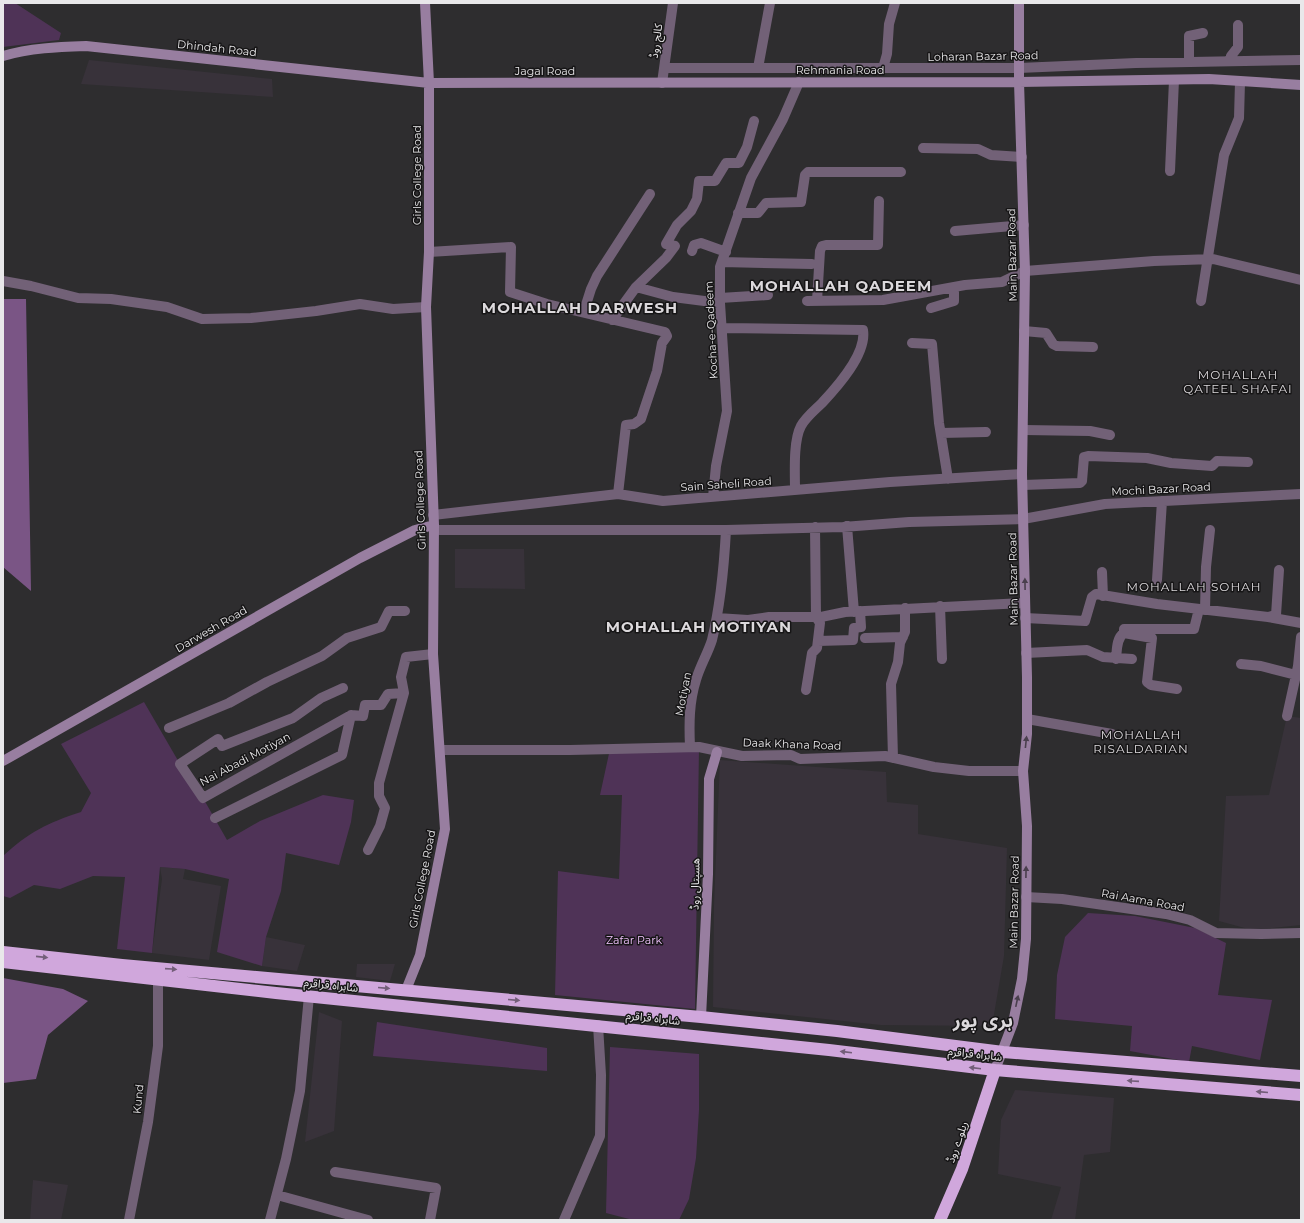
<svg xmlns="http://www.w3.org/2000/svg" width="1304" height="1223" font-family="Montserrat,'Noto Sans Arabic',sans-serif">
<rect width="100%" height="100%" fill="#2e2d2f"/>
<path fill="#38323a" d="M 89,60 L 272,79 L 273,97 L 81,84 Z
M 455,549 L 524,549 L 525,589 L 455,588 Z
M 1287,716 L 1301,718 L 1301,925 L 1252,930 L 1219,921 L 1226,796 L 1269,795 Z
M 720,760 L 886,772 L 887,802 L 918,805 L 918,834 L 1007,848 L 1004,956 L 992,1026 L 881,1025 L 713,1007 L 714,905 Z
M 160,867 L 185,869 L 183,879 L 221,886 L 209,960 L 152,953 L 162,879 Z
M 266,937 L 305,945 L 297,971 L 262,966 Z
M 357,964 L 395,964 L 390,981 L 356,977 Z
M 319,1012 L 342,1021 L 334,1131 L 305,1142 Z
M 1015,1090 L 1114,1098 L 1110,1152 L 1084,1155 L 1075,1220 L 1051,1220 L 1061,1187 L 998,1174 L 1001,1120 Z
M 33,1180 L 68,1185 L 61,1220 L 30,1220 Z"/>
<path fill="#4f3357" d="M 3,3 L 15,3 L 61,33 L 59,40 L 3,47 Z
M 144,702 L 180,764 L 203,798 L 227,840 L 260,821 L 323,795 L 354,800 L 351,822 L 339,865 L 286,853 L 281,891 L 266,937 L 262,966 L 217,952 L 229,879 L 185,869 L 160,867 L 152,953 L 117,949 L 125,877 L 93,876 L 60,889 L 34,885 L 10,898 L 3,896 L 3,856 C 29,832 47,823 81,812 L 91,793 L 61,744 Z
M 699,748 L 695,1009 L 555,995 L 558,871 L 619,879 L 622,795 L 600,795 L 610,749 Z
M 1088,913 L 1135,916 L 1195,928 L 1226,943 L 1218,995 L 1272,1000 L 1260,1060 L 1192,1046 L 1189,1062 L 1130,1051 L 1132,1026 L 1055,1019 L 1057,975 L 1065,937 Z
M 377,1022 L 547,1048 L 547,1071 L 373,1056 Z
M 610,1047 L 699,1054 L 699,1110 L 696,1158 L 689,1199 L 679,1220 L 633,1220 L 606,1213 Z"/>
<path fill="#7a5585" d="M 3,299 L 26,299 L 31,591 L 3,567 Z
M 3,978 L 63,989 L 88,1001 L 48,1035 L 36,1079 L 3,1083 Z"/>
<g fill="none" stroke-linecap="round" stroke-linejoin="round">
<path stroke="#726177" stroke-width="10" d="M 1230,61 L 1231,56 L 1238,47 L 1238,25
M 1189,62 L 1189,36 L 1203,33
M 665,68 L 1019,68 L 1136,63 L 1301,60
M 758,68 L 770,3
M 883,68 L 887,54 L 889,24 L 895,3
M 662,83 L 673,3
M 923,148 L 978,149 L 991,155 L 1022,157
M 1170,171 L 1174,80
M 738,213 L 758,213 L 766,203 L 801,202 L 805,175 L 808,172 L 901,172
M 955,231 L 1024,225
M 692,251 L 694,245 L 701,243 L 726,252
M 429,252 L 511,247 L 510,292 L 547,304 L 665,332 L 667,336 L 662,343 L 657,371 L 641,419 L 634,424 L 626,425 L 618,494
M 722,262 L 812,264
M 3,281 L 31,286 L 78,298 L 111,299 L 167,307 L 202,319 L 251,318 L 316,311 L 360,304 L 393,309 L 426,307
M 636,287 L 673,297 L 720,303
M 720,298 L 768,295
M 807,301 L 883,300 L 965,285 L 1002,282 L 1025,271 L 1154,261 L 1213,259 L 1301,280
M 817,301 L 820,251 L 822,246 L 826,245 L 878,245 L 879,201
M 1201,301 L 1224,155 L 1239,118 L 1240,82
M 931,308 L 954,301 L 954,287
M 584,311 L 591,289 L 597,276 L 650,194
M 612,320 L 636,287 L 666,258 L 675,246 L 666,244 L 677,225 L 691,211 L 697,199 L 699,181 L 715,181 L 726,163 L 739,163 L 747,147 L 754,121
M 722,328 L 863,330 C 867,354 837,387 822,403 C 815,410 806,417 801,426 C 793,441 795,473 795,490
M 1024,331 L 1046,333 L 1053,344 L 1057,346 L 1093,347
M 912,343 L 932,344 L 939,423 L 948,479
M 1024,430 L 1090,431 L 1110,435
M 941,433 L 986,432
M 1023,485 L 1080,483 L 1082,481 L 1084,457 L 1088,456 L 1147,458 L 1171,463 L 1212,466 L 1217,461 L 1248,462
M 713,497 L 716,466 L 727,411 L 720,303 L 720,267 L 751,178 L 783,119 L 799,82
M 433,515 L 618,494 L 663,501 L 890,482 L 1022,474
M 847,526 L 854,612
M 434,530 L 726,530 L 843,527 L 909,522 L 1023,519 L 1105,504 L 1301,494
M 1102,572 L 1103,596
M 1157,580 L 1162,501
M 940,606 L 942,659
M 1205,610 L 1206,567 L 1210,530
M 1268,617 L 1276,615 L 1279,570
M 717,618 L 748,620 L 769,617 L 821,617 L 845,612 L 1025,603
M 1025,618 L 1085,621 L 1092,597 L 1096,594 L 1157,604 L 1268,617 L 1301,623
M 1124,633 L 1152,638 L 1147,682 L 1151,685 L 1177,689
M 865,638 L 903,637
M 818,641 L 853,640 L 854,628 L 861,627 L 860,611
M 1026,653 L 1087,650 L 1103,657 L 1132,659
M 1116,659 C 1117,651 1116,638 1124,633 L 1124,629 L 1194,629 L 1199,609
M 1241,664 L 1261,666 L 1296,675
M 343,688 L 321,698 L 293,718 L 222,746 L 218,739 L 180,764 L 203,798 L 351,715 L 363,716 L 365,705 L 381,705 L 388,694 L 404,693
M 806,690 L 812,653 L 817,648 L 820,623 L 816,617 L 815,527
M 1287,716 L 1298,666 L 1301,637
M 1027,719 L 1112,734
M 169,728 L 229,703 L 267,682 L 322,656 L 347,638 L 381,627 L 389,611 L 405,611
M 690,747 C 689,724 689,702 696,680 C 700,666 708,653 712,640 C 721,603 724,567 726,530
M 441,750 L 570,750 L 699,747 L 742,756 L 791,755 L 800,759 L 885,756 L 934,767 L 969,771 L 1023,771
M 893,758 L 891,684 L 898,662 L 900,643 L 905,632 L 905,608
M 215,818 L 342,755 L 351,715
M 368,850 L 380,826 L 385,808 L 379,796 L 379,783 L 404,693 L 401,677 L 406,657 L 433,654
M 1026,897 L 1062,899 L 1166,914 L 1190,920 L 1216,933 L 1261,934 L 1301,933
M 335,1172 L 436,1188 L 430,1220
M 277,1195 L 368,1220
M 129,1220 L 148,1122 L 158,1046 L 158,979
M 270,1220 L 286,1159 L 300,1091 L 309,996
M 564,1220 L 600,1136 L 601,1075 L 598,1025"/>
<path stroke="#987ea0" stroke-width="10" d="M 3,56 C 30,48 58,47 86,46 L 429,83 L 1019,82 L 1209,79 L 1301,85
M 3,761 L 360,558 L 415,530 L 434,525
M 406,990 L 420,955 L 445,829 L 433,654 L 434,525 L 426,307 L 429,252 L 429,83 L 425,3
M 701,1017 L 708,874 L 709,779 L 717,752
M 995,1070 L 1013,1023 L 1022,979 L 1026,939 L 1027,826 L 1023,771 L 1027,734 L 1027,677 L 1022,474 L 1025,271 L 1019,82 L 1019,3"/>
<path stroke="#d0a7dc" stroke-width="12" d="M 3,952 L 122,965 L 701,1017 L 837,1031 L 1003,1052 L 1301,1076
M 3,962 L 276,993 L 829,1050 L 995,1070 L 1301,1095
M 940,1220 L 962,1169 L 995,1070"/>
</g>
<defs><path id="oneway-solid" d="M-6-.8H1V-3.2L6.5 0L1 3.2V.8H-6Z"/></defs>
<g fill="#4a3f4d">
<use href="#oneway-solid" transform="translate(1025 584) rotate(-91)"/>
<use href="#oneway-solid" transform="translate(1026 742) rotate(-84)"/>
<use href="#oneway-solid" transform="translate(1026 872) rotate(-89)"/>
<use href="#oneway-solid" transform="translate(1017 1001) rotate(-78)"/>
</g>
<g fill="#735e79">
<use href="#oneway-solid" transform="translate(42 957) rotate(6)"/>
<use href="#oneway-solid" transform="translate(171 969) rotate(4)"/>
<use href="#oneway-solid" transform="translate(384 988) rotate(5)"/>
<use href="#oneway-solid" transform="translate(514 1000) rotate(5)"/>
<use href="#oneway-solid" transform="translate(846 1052) rotate(-173)"/>
<use href="#oneway-solid" transform="translate(975 1068) rotate(-173)"/>
<use href="#oneway-solid" transform="translate(1133 1081) rotate(-176)"/>
<use href="#oneway-solid" transform="translate(1262 1092) rotate(-175)"/>
</g>
<g text-anchor="middle" stroke-width="3" stroke-linejoin="round" paint-order="stroke">
<g font-size="11" fill="#e9e8ea" stroke="#161516">
<text transform="translate(656 41) rotate(-82)" y="4">کالج روڈ</text>
<text transform="translate(217 48) rotate(6)" y="4">Dhindah Road</text>
<text transform="translate(983 56) rotate(-1)" y="4">Loharan Bazar Road</text>
<text x="840" y="74">Rehmania Road</text>
<text x="545" y="75">Jagal Road</text>
<text transform="translate(417 175) rotate(-90)" y="4">Girls College Road</text>
<text transform="translate(1012 255) rotate(-91)" y="4">Main Bazar Road</text>
<text transform="translate(711 330) rotate(-93)" y="4">Kocha-e-Qadeem</text>
<text transform="translate(726 484) rotate(-4)" y="4">Sain Saheli Road</text>
<text transform="translate(1161 489) rotate(-3)" y="4">Mochi Bazar Road</text>
<text transform="translate(420 500) rotate(-92)" y="4">Girls College Road</text>
<text transform="translate(1013 579) rotate(-91)" y="4">Main Bazar Road</text>
<text transform="translate(211 629) rotate(-30)" y="4">Darwesh Road</text>
<text transform="translate(683 694) rotate(-79)" y="4">Motiyan</text>
<text transform="translate(792 744) rotate(2)" y="4">Daak Khana Road</text>
<text transform="translate(245 759) rotate(-28)" y="4">Nai Abadi Motiyan</text>
<text transform="translate(422 879) rotate(-79)" y="4">Girls College Road</text>
<text transform="translate(695 884) rotate(-89)" y="4">ھسپتال روڈ</text>
<text transform="translate(1143 900) rotate(10)" y="4">Rai Aama Road</text>
<text transform="translate(1014 902) rotate(-89)" y="4">Main Bazar Road</text>
<text transform="translate(331 985) rotate(6)" y="4">شاہراہ قراقرم</text>
<text transform="translate(653 1018) rotate(6)" y="4">شاہراہ قراقرم</text>
<text transform="translate(975 1054) rotate(6)" y="4">شاہراہ قراقرم</text>
<text transform="translate(138 1099) rotate(-84)" y="4">Kund</text>
<text transform="translate(957 1142) rotate(-71)" y="4">ریلوے روڈ</text>
</g>
<g font-size="11" fill="#f0c2fd" stroke="#161516">
<text x="634" y="944">Zafar Park</text>
</g>
<g font-size="12" letter-spacing="1" fill="#dcd9dc" stroke="#161516">
<text x="1238" y="379">MOHALLAH<tspan x="1238" dy="14">QATEEL SHAFAI</tspan></text>
<text x="1194" y="591">MOHALLAH SOHAH</text>
<text x="1141" y="739">MOHALLAH<tspan x="1141" dy="14">RISALDARIAN</tspan></text>
</g>
<g font-size="15" font-weight="bold" letter-spacing="1" fill="#dcd9dc" stroke="#161516">
<text x="841" y="291">MOHALLAH QADEEM</text>
<text x="580" y="313">MOHALLAH DARWESH</text>
<text x="699" y="632">MOHALLAH MOTIYAN</text>
</g>
<g font-size="19" font-weight="bold" fill="#dcd9dc" stroke="#161516">
<text x="983" y="1027">ہری پور</text>
</g>
</g>
<rect width="1304" height="1223" fill="none" stroke="#e9e8ea" stroke-width="8"/>
</svg>
